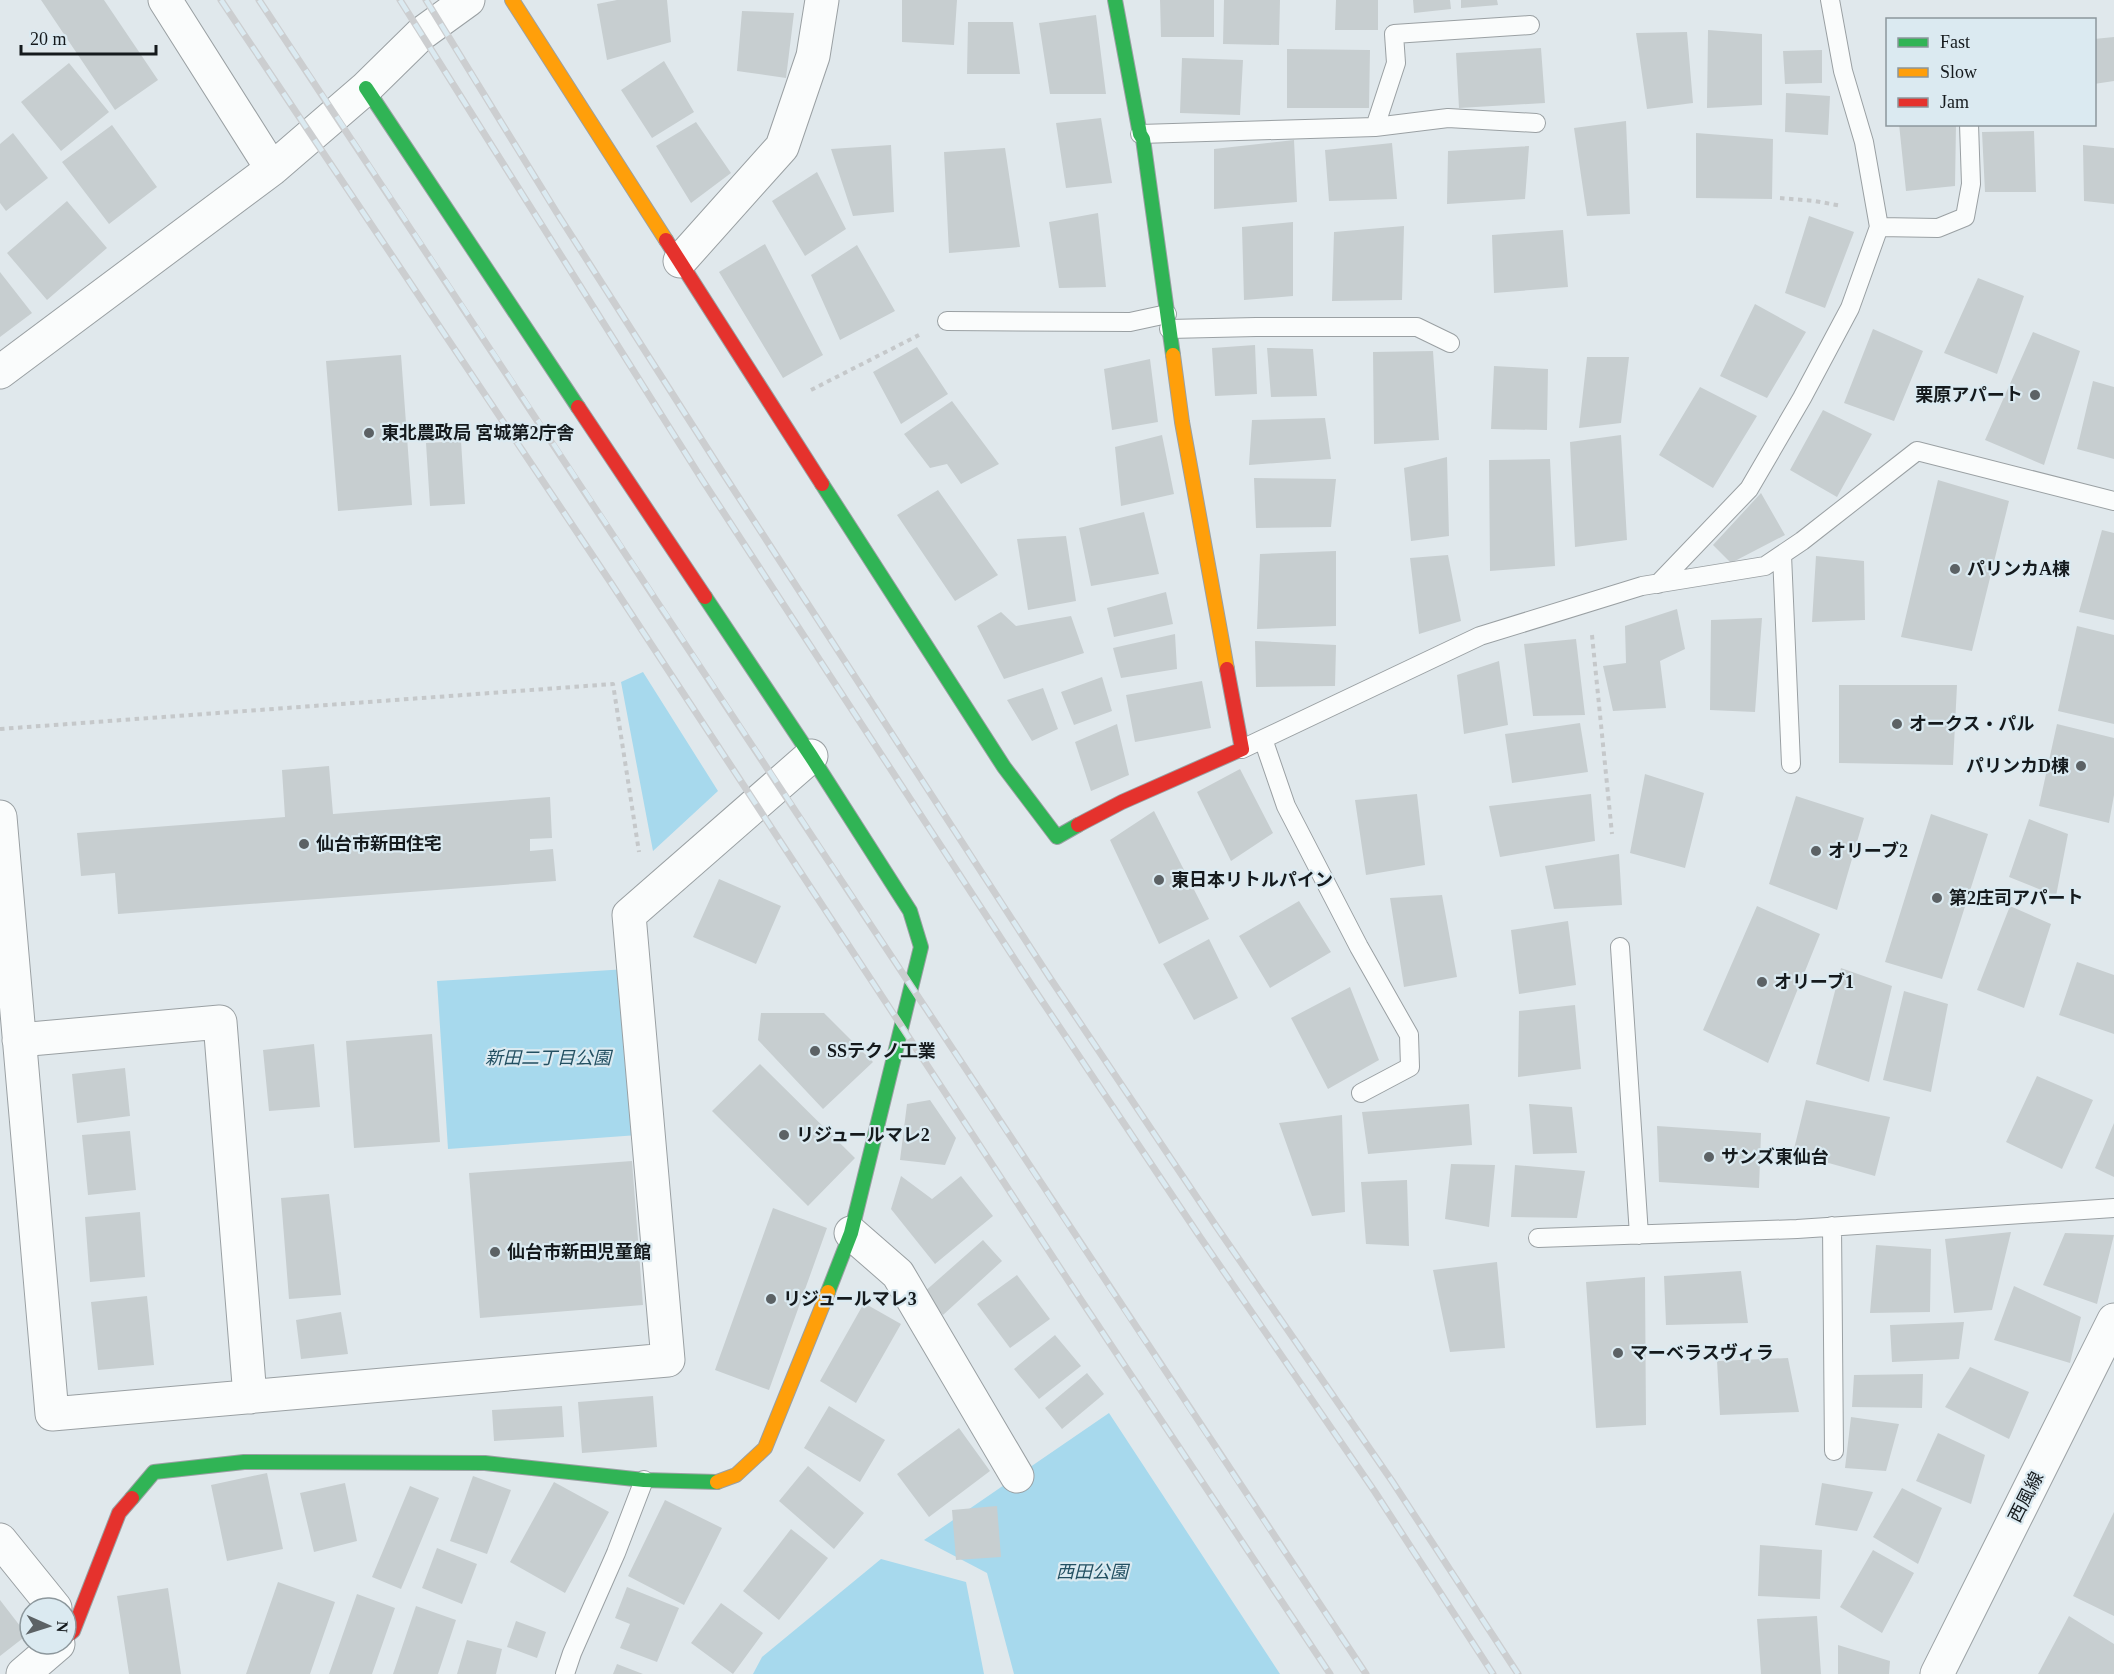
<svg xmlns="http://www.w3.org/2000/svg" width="2114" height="1674" font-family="'Times New Roman','Noto Sans JP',serif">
<rect width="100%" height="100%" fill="#e0e8ec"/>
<path fill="#a7d9ed" d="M 643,672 L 718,791 L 653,851 L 621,682 Z
M 627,969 L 638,1135 L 448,1149 L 437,981 Z
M 1109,1413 L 1280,1674 L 1014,1674 L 987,1573 L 924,1540 Z
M 881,1559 L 966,1582 L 984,1674 L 753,1674 L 762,1657 Z"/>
<path fill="#c7ced0" d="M 41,0 L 104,0 L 158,80 L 115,110 Z
M 617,0 L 667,0 L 671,42 L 607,60 L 597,4 Z
M 902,0 L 957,0 L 954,45 L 902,42 Z
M 1160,0 L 1214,0 L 1214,37 L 1161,37 Z
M 1224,0 L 1280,0 L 1279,45 L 1223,44 Z
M 1336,0 L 1378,0 L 1378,30 L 1335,30 Z
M 1413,0 L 1450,0 L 1451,9 L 1414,13 Z
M 1461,0 L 1497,0 L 1498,5 L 1461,8 Z
M 742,11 L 794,13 L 786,78 L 737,71 Z
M 1096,15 L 1106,94 L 1050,94 L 1039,23 Z
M 968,22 L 1013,22 L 1020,74 L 967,74 Z
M 1708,30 L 1762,34 L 1762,105 L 1707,108 Z
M 1687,32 L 1693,103 L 1647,109 L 1636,33 Z
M 2114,37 L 2114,81 L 2094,84 L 2094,39 Z
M 1541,48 L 1545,103 L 1459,108 L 1456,53 Z
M 1287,49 L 1370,50 L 1369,108 L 1287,108 Z
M 1822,50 L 1822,83 L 1785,84 L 1783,51 Z
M 1182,58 L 1243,60 L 1240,115 L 1180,113 Z
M 664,61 L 694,112 L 652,138 L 621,90 Z
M 69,63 L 109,112 L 61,151 L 21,102 Z
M 1786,93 L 1830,96 L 1828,135 L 1785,132 Z
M 1101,118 L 1112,183 L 1066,188 L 1056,123 Z
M 1626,121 L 1630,214 L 1587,216 L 1574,128 Z
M 696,122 L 731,173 L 691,203 L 656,146 Z
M 1899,124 L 1956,124 L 1955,186 L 1906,191 Z
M 112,125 L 157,187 L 109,224 L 62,162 Z
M 2034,131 L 2036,192 L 1985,192 L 1982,132 Z
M 13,133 L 48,178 L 6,211 L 0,203 L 0,144 Z
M 1696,133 L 1773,139 L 1772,199 L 1696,198 Z
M 1294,140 L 1297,202 L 1214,209 L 1214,149 Z
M 1392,143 L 1397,199 L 1329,201 L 1325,150 Z
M 891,145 L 894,212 L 853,216 L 831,149 Z
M 2083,145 L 2114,148 L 2114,204 L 2084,201 Z
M 1529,146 L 1525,199 L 1447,204 L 1448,151 Z
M 1005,148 L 1020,247 L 949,253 L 944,152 Z
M 817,172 L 846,229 L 805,256 L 772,201 Z
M 67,201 L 107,248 L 47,300 L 7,253 Z
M 1098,213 L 1106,287 L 1059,288 L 1049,222 Z
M 1809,216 L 1854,232 L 1825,308 L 1785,293 Z
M 1293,222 L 1293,296 L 1244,300 L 1242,227 Z
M 1404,226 L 1402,300 L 1332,301 L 1334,232 Z
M 1563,230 L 1568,287 L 1494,293 L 1492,235 Z
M 765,244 L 823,355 L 783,378 L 719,272 Z
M 857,245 L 895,311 L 840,340 L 811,275 Z
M 0,272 L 32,313 L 0,337 Z
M 1978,278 L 2024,296 L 1997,374 L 1944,353 Z
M 1755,304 L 1806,332 L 1767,398 L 1720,376 Z
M 1873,329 L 1923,351 L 1894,421 L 1844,403 Z
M 2033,332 L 2080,351 L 2044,465 L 1985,440 Z
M 1255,345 L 1257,394 L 1215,396 L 1212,348 Z
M 917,347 L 948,394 L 901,424 L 873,372 Z
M 1267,348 L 1313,349 L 1317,396 L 1271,397 Z
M 1433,351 L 1439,440 L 1374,444 L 1373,352 Z
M 401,355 L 412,505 L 338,511 L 326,361 Z
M 1587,357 L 1629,357 L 1621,423 L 1579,428 Z
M 1150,359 L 1158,422 L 1112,430 L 1104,369 Z
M 1494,366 L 1548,369 L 1547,430 L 1491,429 Z
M 2093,381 L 2114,387 L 2114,459 L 2077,449 Z
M 1700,387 L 1757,416 L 1713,488 L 1659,455 Z
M 952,401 L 999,464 L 961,484 L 947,464 L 930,468 L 904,434 Z
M 1823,410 L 1872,434 L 1837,497 L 1790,470 Z
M 1325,418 L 1331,459 L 1249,465 L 1252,420 Z
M 1162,435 L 1174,494 L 1121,506 L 1115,447 Z
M 1621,435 L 1627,540 L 1575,547 L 1570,442 Z
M 461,441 L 465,504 L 430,506 L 426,443 Z
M 1447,457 L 1449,536 L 1411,541 L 1404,468 Z
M 1550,459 L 1555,566 L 1490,571 L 1489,460 Z
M 1254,478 L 1336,479 L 1331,527 L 1256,528 Z
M 1938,480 L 2009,501 L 1972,651 L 1901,637 Z
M 938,490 L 998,575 L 955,601 L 897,515 Z
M 1761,493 L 1785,535 L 1731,563 L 1713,545 Z
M 1144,512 L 1159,574 L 1091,586 L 1079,528 Z
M 2102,530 L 2114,533 L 2114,620 L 2079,612 Z
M 1066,536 L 1076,601 L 1028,610 L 1017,539 Z
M 1336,551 L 1336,626 L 1257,629 L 1260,554 Z
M 1448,555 L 1461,621 L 1419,634 L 1410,558 Z
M 1816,556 L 1864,561 L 1865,620 L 1812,622 Z
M 1166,592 L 1173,624 L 1114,637 L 1107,608 Z
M 1677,609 L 1685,649 L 1660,661 L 1666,708 L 1613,711 L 1603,666 L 1626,663 L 1625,626 Z
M 1001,612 L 1016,626 L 1071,616 L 1084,653 L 1004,679 L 977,626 Z
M 1762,618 L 1755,712 L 1710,710 L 1711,620 Z
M 2077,626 L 2114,635 L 2114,724 L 2058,711 Z
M 1175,634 L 1177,669 L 1121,678 L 1113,648 Z
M 1576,639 L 1585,715 L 1533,716 L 1524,644 Z
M 1255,641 L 1336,645 L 1335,686 L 1256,687 Z
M 1499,661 L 1508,725 L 1464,734 L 1457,675 Z
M 1102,677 L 1112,711 L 1074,725 L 1061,692 Z
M 1202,681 L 1211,728 L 1135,742 L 1126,695 Z
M 1839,685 L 1957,685 L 1953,765 L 1839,763 Z
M 1043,688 L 1058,729 L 1032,741 L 1007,700 Z
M 1580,723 L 1588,772 L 1512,783 L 1505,734 Z
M 1117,724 L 1129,775 L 1091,791 L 1075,742 Z
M 2057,724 L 2114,738 L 2114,795 L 2109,823 L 2039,806 Z
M 329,766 L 333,814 L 550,797 L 552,838 L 530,839 L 530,851 L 553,849 L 556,881 L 118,914 L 115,873 L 81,876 L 77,833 L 285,817 L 282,770 Z
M 1240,769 L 1273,833 L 1231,861 L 1197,792 Z
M 1645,774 L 1704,793 L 1685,868 L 1630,853 Z
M 1417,794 L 1425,865 L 1366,875 L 1355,800 Z
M 1591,794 L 1595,841 L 1500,857 L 1489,806 Z
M 1796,796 L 1864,818 L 1837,910 L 1769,884 Z
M 1154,811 L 1209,919 L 1159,944 L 1110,840 Z
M 1931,814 L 1988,834 L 1942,979 L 1885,962 Z
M 2029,819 L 2068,834 L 2056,896 L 2009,877 Z
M 1619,854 L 1622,905 L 1554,909 L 1545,866 Z
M 719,879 L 781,906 L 756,964 L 693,937 Z
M 1442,895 L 1457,977 L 1404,987 L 1390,898 Z
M 1299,901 L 1331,952 L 1270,988 L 1239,936 Z
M 1757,906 L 1820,934 L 1768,1063 L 1703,1030 Z
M 2010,906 L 2051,924 L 2024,1008 L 1977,990 Z
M 1568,921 L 1576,985 L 1519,994 L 1511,930 Z
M 1209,939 L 1238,998 L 1194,1020 L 1163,964 Z
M 2077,962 L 2114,975 L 2114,1034 L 2059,1015 Z
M 1841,968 L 1892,986 L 1869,1082 L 1816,1064 Z
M 1350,987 L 1379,1060 L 1328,1089 L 1291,1018 Z
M 1904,991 L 1948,1004 L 1931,1092 L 1883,1080 Z
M 1575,1005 L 1581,1069 L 1518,1077 L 1519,1011 Z
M 761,1013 L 824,1013 L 873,1062 L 823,1109 L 758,1040 Z
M 432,1034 L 440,1142 L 354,1148 L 346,1041 Z
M 314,1044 L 320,1107 L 269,1111 L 263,1050 Z
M 760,1064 L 855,1158 L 808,1206 L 712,1111 Z
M 125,1068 L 130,1116 L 77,1123 L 72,1074 Z
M 2037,1076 L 2093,1100 L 2062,1169 L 2006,1142 Z
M 930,1100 L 956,1138 L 945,1165 L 900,1160 L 907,1104 Z
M 1806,1100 L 1890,1117 L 1875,1176 L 1793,1153 Z
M 1469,1104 L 1472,1145 L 1368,1154 L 1362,1112 Z
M 1529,1104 L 1572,1107 L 1577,1153 L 1533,1154 Z
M 1342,1115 L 1345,1212 L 1312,1216 L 1279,1123 Z
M 2114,1123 L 2114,1177 L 2095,1168 Z
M 1657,1126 L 1761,1133 L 1759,1188 L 1659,1182 Z
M 130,1131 L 136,1190 L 88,1195 L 82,1135 Z
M 632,1161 L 643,1305 L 480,1318 L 469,1173 Z
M 1451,1164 L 1495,1165 L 1489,1227 L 1445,1219 Z
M 1515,1165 L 1585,1171 L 1577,1218 L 1511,1217 Z
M 901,1176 L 932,1199 L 961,1176 L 993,1216 L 935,1264 L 891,1209 Z
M 1407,1180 L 1409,1246 L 1366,1244 L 1361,1182 Z
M 329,1194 L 341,1295 L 289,1299 L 281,1198 Z
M 773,1208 L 827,1228 L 769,1390 L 715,1370 Z
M 140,1212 L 145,1277 L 90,1282 L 85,1217 Z
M 2011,1232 L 1992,1310 L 1954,1313 L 1945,1239 Z
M 2065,1233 L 2114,1235 L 2097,1304 L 2043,1285 Z
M 983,1240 L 1002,1261 L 943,1315 L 923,1293 Z
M 1876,1245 L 1931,1249 L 1930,1312 L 1870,1313 Z
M 1497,1262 L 1505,1348 L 1450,1352 L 1433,1270 Z
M 1741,1271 L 1748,1323 L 1666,1325 L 1664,1276 Z
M 1017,1275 L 1050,1319 L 1010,1348 L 977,1304 Z
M 1645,1277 L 1646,1425 L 1596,1428 L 1586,1282 Z
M 2014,1286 L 2081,1317 L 2070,1363 L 1994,1340 Z
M 147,1296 L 154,1365 L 98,1370 L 91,1302 Z
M 864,1303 L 901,1324 L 856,1403 L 820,1381 Z
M 341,1312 L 348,1354 L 301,1359 L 296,1320 Z
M 1964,1322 L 1959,1359 L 1892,1362 L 1890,1325 Z
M 1055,1335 L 1081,1366 L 1039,1399 L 1014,1369 Z
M 1788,1358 L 1799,1412 L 1720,1415 L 1717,1361 Z
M 1970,1367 L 2029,1392 L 2009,1439 L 1945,1407 Z
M 1087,1373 L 1104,1394 L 1062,1429 L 1045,1408 Z
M 1923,1374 L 1922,1408 L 1852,1407 L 1854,1375 Z
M 653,1396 L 657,1447 L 582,1453 L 578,1402 Z
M 562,1406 L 564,1437 L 494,1441 L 492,1410 Z
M 829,1406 L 885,1440 L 860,1482 L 804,1448 Z
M 1851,1417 L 1899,1424 L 1886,1471 L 1845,1468 Z
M 959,1428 L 990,1471 L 929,1517 L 897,1474 Z
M 1938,1433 L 1985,1455 L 1971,1504 L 1916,1481 Z
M 808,1466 L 864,1513 L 834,1549 L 779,1501 Z
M 267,1473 L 283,1549 L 227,1561 L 211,1485 Z
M 473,1476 L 511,1490 L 487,1554 L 450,1541 Z
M 554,1482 L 609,1512 L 565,1593 L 510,1562 Z
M 345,1483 L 357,1541 L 314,1552 L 300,1493 Z
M 1822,1483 L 1873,1492 L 1857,1531 L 1815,1525 Z
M 410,1486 L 439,1498 L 401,1589 L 372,1577 Z
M 1902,1488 L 1942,1508 L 1918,1564 L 1873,1537 Z
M 665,1500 L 722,1528 L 684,1605 L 628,1576 Z
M 997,1506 L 1001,1557 L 956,1560 L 952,1510 Z
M 2114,1512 L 2114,1616 L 2073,1596 Z
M 791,1529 L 828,1558 L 779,1620 L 743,1591 Z
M 1760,1545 L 1822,1550 L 1820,1599 L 1758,1596 Z
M 437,1548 L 477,1564 L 462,1604 L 422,1588 Z
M 1873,1550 L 1914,1573 L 1882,1633 L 1840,1607 Z
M 278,1582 L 335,1602 L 310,1674 L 246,1674 Z
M 627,1587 L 679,1608 L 657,1662 L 620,1648 L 630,1624 L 615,1618 Z
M 168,1588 L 181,1674 L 129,1674 L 117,1596 Z
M 357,1594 L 395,1608 L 372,1674 L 329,1674 Z
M 0,1600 L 27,1635 L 0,1656 Z
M 721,1603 L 763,1633 L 733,1674 L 691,1643 Z
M 416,1606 L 456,1620 L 438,1674 L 393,1674 Z
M 1817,1616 L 1821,1674 L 1761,1674 L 1757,1619 Z
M 2069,1616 L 2114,1644 L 2114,1674 L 2038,1674 Z
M 516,1621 L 546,1632 L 537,1658 L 507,1647 Z
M 467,1640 L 502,1649 L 496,1674 L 457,1674 Z
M 1838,1645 L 1890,1661 L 1889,1674 L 1838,1674 Z
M 617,1664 L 643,1674 L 613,1674 Z"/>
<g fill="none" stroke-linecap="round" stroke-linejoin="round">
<defs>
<path id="lane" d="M 1375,127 L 1448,118 L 1536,123
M 1140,134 L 1375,127 L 1396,63 L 1394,34 L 1530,25
M 1879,227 L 1938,228 L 1965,217 L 1971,184 L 1969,124
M 947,321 L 1130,322 L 1167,314
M 1169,329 L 1256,327 L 1417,327 L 1450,343
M 1782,555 L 1791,764
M 1658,584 L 1749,489 L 1802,398 L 1850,308 L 1879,227 L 1864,142 L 1843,71 L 1830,0
M 1263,739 L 1286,806 L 1359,947 L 1409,1035 L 1410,1067 L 1361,1093
M 1242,749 L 1480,636 L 1642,586 L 1765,566 L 1802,541 L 1917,451 L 2114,501
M 1620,947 L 1639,1235
M 1832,1226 L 1834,1451
M 1538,1238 L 1797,1229 L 2114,1208
M 565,1674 L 572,1653 L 616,1553 L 644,1480"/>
<path id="street" d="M 165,0 L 272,169
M 680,261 L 782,147 L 813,56 L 822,0
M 0,372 L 272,169 L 366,88 L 421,34 L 468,0
M 0,817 L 52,1414 L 668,1360 L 629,915 L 811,756
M 19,1040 L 220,1022 L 250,1397
M 851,1233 L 898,1274 L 1017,1476
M 0,1540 L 55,1608
M 23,1674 L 58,1644
M 1937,1674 L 2114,1320"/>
<path id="fast" d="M 1115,0 L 1140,134 L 1143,139 L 1173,355
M 366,88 L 578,407
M 822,484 L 1004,767 L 1057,837 L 1078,825
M 705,597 L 811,756 L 910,911 L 921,947 L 851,1233 L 828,1292
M 132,1498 L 154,1472 L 244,1462 L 485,1463 L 644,1480 L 717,1482"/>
<path id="slow" d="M 512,0 L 666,240
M 1173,355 L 1182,422 L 1227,669
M 717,1482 L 736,1475 L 765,1448 L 828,1292"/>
<path id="jam" d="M 666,240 L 822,484
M 578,407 L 705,597
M 1078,825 L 1122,802 L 1242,749 L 1227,669
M 66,1637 L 73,1631 L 119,1513 L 132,1498"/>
</defs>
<use href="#lane" stroke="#9aa0a3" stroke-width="20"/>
<use href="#street" stroke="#9aa0a3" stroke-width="35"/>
<use href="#fast" stroke="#9aa0a3" stroke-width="16"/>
<use href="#slow" stroke="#9aa0a3" stroke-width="16"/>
<use href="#jam" stroke="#9aa0a3" stroke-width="16"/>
<path stroke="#c5c8ca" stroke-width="4" stroke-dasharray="4.5 4.5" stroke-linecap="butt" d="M 1780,198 L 1815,201 L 1842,206
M 811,390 L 919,335
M 1592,635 L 1612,834
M 0,729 L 613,684 L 639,852"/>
<use href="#lane" stroke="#fafcfc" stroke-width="18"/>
<use href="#street" stroke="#fafcfc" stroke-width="33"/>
<use href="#fast" stroke="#30b455" stroke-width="14"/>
<use href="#slow" stroke="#ff9f0a" stroke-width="14"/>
<use href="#jam" stroke="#e5322d" stroke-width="14"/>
<defs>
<path id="rail" d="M 221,0 L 611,583 L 1081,1300 L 1330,1674
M 259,0 C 630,557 996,1117 1366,1674
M 400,0 L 703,481 L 1034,989 L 1200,1237 L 1375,1492 L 1493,1674
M 426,0 L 557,213 L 721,470 L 1050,978 L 1216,1226 L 1392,1481 L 1518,1674"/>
</defs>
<use href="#rail" stroke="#ccced0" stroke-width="7"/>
<use href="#rail" stroke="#dbeaf1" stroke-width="4.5" stroke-dasharray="14" stroke-linecap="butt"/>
</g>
<g fill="#5c6265" stroke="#dbeaf1" stroke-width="2">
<circle cx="2035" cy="395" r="6"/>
<circle cx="369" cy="433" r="6"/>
<circle cx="1955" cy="569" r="6"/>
<circle cx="1897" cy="724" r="6"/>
<circle cx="2081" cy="766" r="6"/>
<circle cx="304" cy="844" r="6"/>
<circle cx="1816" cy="851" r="6"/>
<circle cx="1159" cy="880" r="6"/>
<circle cx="1937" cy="898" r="6"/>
<circle cx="1762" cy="982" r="6"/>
<circle cx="815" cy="1051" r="6"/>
<circle cx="784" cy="1135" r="6"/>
<circle cx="1709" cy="1157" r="6"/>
<circle cx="495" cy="1252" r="6"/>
<circle cx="771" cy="1299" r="6"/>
<circle cx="1618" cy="1353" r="6"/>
</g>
<g text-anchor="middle" stroke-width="4.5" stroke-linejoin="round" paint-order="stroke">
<g font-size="18" font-weight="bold" fill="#151a1d" stroke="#dbeaf1" text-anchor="start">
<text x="2023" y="401" text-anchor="end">栗原アパート</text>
<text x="381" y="439">東北農政局 宮城第2庁舎</text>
<text x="1967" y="575">パリンカA棟</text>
<text x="1909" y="730">オークス・パル</text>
<text x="2069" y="772" text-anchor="end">パリンカD棟</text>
<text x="316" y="850">仙台市新田住宅</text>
<text x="1828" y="857">オリーブ2</text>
<text x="1171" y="886">東日本リトルパイン</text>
<text x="1949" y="904">第2庄司アパート</text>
<text x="1774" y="988">オリーブ1</text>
<text x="827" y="1057">SSテクノ工業</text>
<text x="796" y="1141">リジュールマレ2</text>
<text x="1721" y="1163">サンズ東仙台</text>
<text x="507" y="1258">仙台市新田児童館</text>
<text x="783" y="1305">リジュールマレ3</text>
<text x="1630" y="1359">マーベラスヴィラ</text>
</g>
<g font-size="18" font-style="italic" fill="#235062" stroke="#dbeaf1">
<text x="548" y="1064">新田二丁目公園</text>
<text x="1092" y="1578">西田公園</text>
</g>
<g font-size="18" fill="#151a1d" stroke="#dbeaf1">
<text transform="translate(2026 1497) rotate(-63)" y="6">西風線</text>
</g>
</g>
<rect x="1886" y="18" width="210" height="108" fill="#dbeaf1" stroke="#8c979c" stroke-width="1.5"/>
<rect x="1898" y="38" width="30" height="9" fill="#30b455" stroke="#8c979c" stroke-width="1.5"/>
<text x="1940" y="48" font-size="18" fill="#151a1d">Fast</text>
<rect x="1898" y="68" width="30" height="9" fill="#ff9f0a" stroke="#8c979c" stroke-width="1.5"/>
<text x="1940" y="78" font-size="18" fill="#151a1d">Slow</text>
<rect x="1898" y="98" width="30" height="9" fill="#e5322d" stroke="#8c979c" stroke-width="1.5"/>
<text x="1940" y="108" font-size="18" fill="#151a1d">Jam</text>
<g transform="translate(48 1626) rotate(93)"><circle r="28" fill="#dbeaf1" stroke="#8c979c" stroke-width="1.5"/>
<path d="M0-4.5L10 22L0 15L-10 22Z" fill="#5c6265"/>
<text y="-9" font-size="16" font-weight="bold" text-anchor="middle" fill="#151a1d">N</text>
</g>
<path d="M21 45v9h135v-9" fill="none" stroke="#151a1d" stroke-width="3"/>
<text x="30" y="45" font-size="18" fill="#151a1d" stroke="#dbeaf1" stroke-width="4.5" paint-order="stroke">20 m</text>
</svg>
